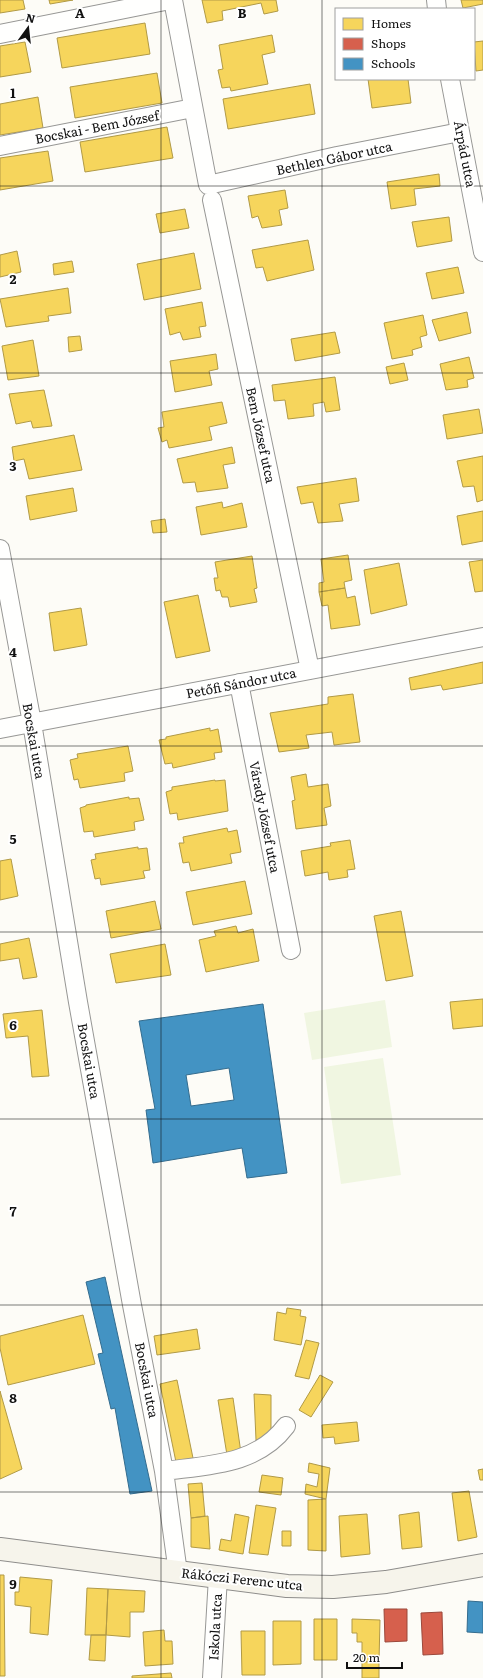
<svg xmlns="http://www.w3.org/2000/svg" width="483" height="1678" font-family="Literata,serif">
<rect width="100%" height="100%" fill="#fdfcf7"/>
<path fill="#f0f6e1" d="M 385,1000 L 392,1047 L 312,1060 L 304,1013 Z
M 383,1058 L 401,1175 L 341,1184 L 324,1067 Z"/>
<path fill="#f6d55c" stroke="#b19a46" d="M 0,0 L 23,0 L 25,9 L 0,13 Z
M 49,0 L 73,0 L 50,4 Z
M 202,0 L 276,0 L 278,11 L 264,14 L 261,3 L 222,11 L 223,20 L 207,23 Z
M 461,0 L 483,0 L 483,4 L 463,8 Z
M 145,23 L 150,54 L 62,68 L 57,38 Z
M 272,35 L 275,52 L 262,55 L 268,84 L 231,91 L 230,87 L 222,88 L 218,70 L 223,69 L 219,45 Z
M 483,41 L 483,70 L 476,71 L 474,42 Z
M 25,42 L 31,72 L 0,77 L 0,46 Z
M 157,73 L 162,103 L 75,118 L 70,87 Z
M 368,79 L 408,79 L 411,103 L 372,108 Z
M 310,84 L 315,114 L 228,129 L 223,99 Z
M 38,97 L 43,128 L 0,135 L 0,104 Z
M 167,127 L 173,158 L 85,172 L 80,142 Z
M 48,151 L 53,181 L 0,190 L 0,158 Z
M 439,174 L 440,186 L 414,189 L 416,205 L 391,209 L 387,182 Z
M 285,190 L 288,208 L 279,210 L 282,225 L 262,228 L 258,216 L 252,218 L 248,196 Z
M 185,209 L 189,228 L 160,233 L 156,214 Z
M 449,217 L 452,241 L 417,247 L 412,222 Z
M 308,240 L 314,270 L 267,281 L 263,267 L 256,268 L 252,250 Z
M 17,251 L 21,272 L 0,277 L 0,255 Z
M 194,253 L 201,289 L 144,300 L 137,264 Z
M 72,261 L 74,272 L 54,275 L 53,264 Z
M 458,267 L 464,293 L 432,299 L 426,273 Z
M 68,288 L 71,313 L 48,316 L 49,321 L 6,327 L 0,299 Z
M 202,302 L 206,326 L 199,327 L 201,337 L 183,340 L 180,332 L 170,335 L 165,309 Z
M 467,312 L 471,333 L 439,341 L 432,320 Z
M 423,315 L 427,335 L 420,337 L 422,347 L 412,350 L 413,355 L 392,359 L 384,323 Z
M 335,332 L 340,353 L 295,361 L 291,339 Z
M 80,336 L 82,350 L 69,352 L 68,337 Z
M 33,340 L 39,376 L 8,380 L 2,346 Z
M 216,354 L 218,369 L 209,371 L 212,385 L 175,392 L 170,361 Z
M 469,357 L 474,378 L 467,380 L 468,387 L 446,390 L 440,364 Z
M 404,363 L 408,380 L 390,384 L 386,367 Z
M 335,377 L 340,410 L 326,412 L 324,402 L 313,404 L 314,416 L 288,419 L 285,400 L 274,401 L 272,385 Z
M 44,390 L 52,426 L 33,428 L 31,421 L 16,424 L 9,394 Z
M 222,402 L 227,423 L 209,427 L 212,440 L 169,448 L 167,440 L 162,442 L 158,428 L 164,427 L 162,412 Z
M 479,409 L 483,433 L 447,439 L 443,415 Z
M 74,435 L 82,470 L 29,479 L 24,459 L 14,461 L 12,447 Z
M 232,447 L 235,463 L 223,465 L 228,488 L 197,492 L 195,482 L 183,483 L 177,459 Z
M 483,456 L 483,500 L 477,502 L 474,486 L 463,487 L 457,461 Z
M 356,478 L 359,501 L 339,504 L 343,521 L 318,523 L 313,502 L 301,504 L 297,487 Z
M 73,488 L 77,511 L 30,520 L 26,496 Z
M 222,502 L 223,508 L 242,503 L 247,527 L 201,535 L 196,507 Z
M 483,511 L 483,541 L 462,545 L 457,516 Z
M 165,519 L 167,532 L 153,533 L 151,521 Z
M 348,555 L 352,580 L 344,582 L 345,588 L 319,592 L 319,583 L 324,582 L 321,559 Z
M 252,556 L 257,588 L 254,589 L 257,602 L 230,607 L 228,597 L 222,597 L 220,590 L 216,591 L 214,578 L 218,578 L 215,562 Z
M 483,560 L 483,591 L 475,592 L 469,562 Z
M 399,563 L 407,605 L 371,614 L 364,570 Z
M 345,588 L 347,598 L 355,596 L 360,625 L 331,629 L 328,605 L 322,606 L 319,592 Z
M 198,595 L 210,651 L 176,658 L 164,602 Z
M 81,608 L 87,645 L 54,651 L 49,613 Z
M 483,662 L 483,683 L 443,690 L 441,685 L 411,690 L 409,678 Z
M 353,694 L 360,742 L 334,745 L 332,732 L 306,735 L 309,748 L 279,752 L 270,713 L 328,704 L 328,697 Z
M 210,728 L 210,731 L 218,729 L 222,752 L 214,753 L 215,759 L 173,768 L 172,763 L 165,764 L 159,740 L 166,739 L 166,737 Z
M 128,746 L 133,771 L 124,773 L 125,781 L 80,788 L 78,779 L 74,780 L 70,760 L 78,758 L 77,754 Z
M 306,774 L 308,787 L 328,784 L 331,806 L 324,808 L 327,825 L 296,829 L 292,801 L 295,800 L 291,777 Z
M 215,780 L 215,781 L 225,780 L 228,811 L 178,820 L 177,813 L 170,814 L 166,792 L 172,790 L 172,787 Z
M 129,797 L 129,799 L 139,798 L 144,820 L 134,822 L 135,830 L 94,837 L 93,831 L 84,832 L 80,808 L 86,806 L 86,805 Z
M 227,828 L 228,832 L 237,830 L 241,852 L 230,854 L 232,863 L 191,871 L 189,862 L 183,863 L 179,843 L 184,843 L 183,837 Z
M 350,840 L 355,869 L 347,870 L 348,877 L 329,880 L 328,872 L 305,876 L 301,851 L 331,846 L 330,843 Z
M 138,847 L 138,849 L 147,848 L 150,870 L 143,871 L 145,878 L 101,885 L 100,878 L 95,879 L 91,860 L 96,859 L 95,854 Z
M 11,859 L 18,896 L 0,900 L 0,861 Z
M 245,881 L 252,914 L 193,925 L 186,892 Z
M 155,901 L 161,929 L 111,938 L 106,911 Z
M 401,911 L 413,976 L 386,981 L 374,916 Z
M 236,926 L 238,933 L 253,929 L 259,961 L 206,972 L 199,940 L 216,936 L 214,931 Z
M 29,938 L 37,977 L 23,979 L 19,958 L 0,961 L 0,944 Z
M 165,944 L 171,975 L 116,983 L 110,954 Z
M 483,999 L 483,1026 L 453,1029 L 450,1002 Z
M 42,1010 L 49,1076 L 32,1077 L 28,1036 L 6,1038 L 3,1014 Z
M 287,1308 L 301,1310 L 300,1316 L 306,1317 L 301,1345 L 274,1340 L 277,1312 L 286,1314 Z
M 83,1315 L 95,1364 L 8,1385 L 0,1348 L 0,1336 Z
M 197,1329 L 200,1349 L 157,1355 L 154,1336 Z
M 306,1340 L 319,1343 L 309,1379 L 295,1376 Z
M 320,1375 L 333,1382 L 311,1417 L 299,1410 Z
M 177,1380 L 194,1463 L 177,1467 L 160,1384 Z
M 0,1391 L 22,1469 L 0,1479 Z
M 254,1394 L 271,1395 L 271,1440 L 256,1440 Z
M 233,1398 L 241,1453 L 227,1455 L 218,1400 Z
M 357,1422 L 359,1441 L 335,1444 L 334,1437 L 323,1438 L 322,1425 Z
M 309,1463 L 330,1468 L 326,1499 L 305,1494 L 306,1484 L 317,1487 L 319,1474 L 308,1472 Z
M 483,1469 L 483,1480 L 480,1480 L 478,1470 Z
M 262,1475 L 283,1478 L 281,1495 L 259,1492 Z
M 202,1483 L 205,1516 L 191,1518 L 188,1484 Z
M 469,1491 L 477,1537 L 458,1541 L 452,1493 Z
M 326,1499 L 326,1551 L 308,1550 L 308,1500 Z
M 256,1505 L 276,1508 L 268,1555 L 249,1553 Z
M 419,1512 L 422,1547 L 402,1549 L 399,1515 Z
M 235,1514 L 249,1517 L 243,1554 L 219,1550 L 221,1539 L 231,1541 Z
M 367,1514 L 370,1554 L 341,1557 L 339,1516 Z
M 208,1516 L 210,1549 L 191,1547 L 191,1518 Z
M 282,1531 L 291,1531 L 291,1546 L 282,1546 Z
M 0,1575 L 4,1575 L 5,1676 L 0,1676 Z
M 20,1577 L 52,1580 L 48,1635 L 30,1633 L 31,1607 L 15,1605 L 15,1592 L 19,1592 Z
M 87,1588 L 108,1589 L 106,1635 L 85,1635 Z
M 108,1589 L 145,1591 L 144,1612 L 130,1612 L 130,1637 L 106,1635 Z
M 314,1619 L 337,1619 L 337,1660 L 314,1660 Z
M 352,1619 L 380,1620 L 379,1661 L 362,1662 L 362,1642 L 357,1642 L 357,1633 L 352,1633 Z
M 273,1621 L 301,1621 L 301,1664 L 273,1665 Z
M 164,1630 L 165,1641 L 172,1641 L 173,1664 L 145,1666 L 143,1632 Z
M 241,1631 L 265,1631 L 265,1675 L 242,1675 Z
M 91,1635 L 106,1635 L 105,1661 L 89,1660 Z
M 379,1661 L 379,1678 L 362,1678 L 362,1662 Z
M 171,1673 L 172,1678 L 132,1678 L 132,1676 Z"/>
<path fill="#d6604d" stroke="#9b483b" d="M 384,1609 L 407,1609 L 407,1641 L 385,1642 Z
M 442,1612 L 443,1654 L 423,1655 L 421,1613 Z"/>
<path fill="#4393c3" stroke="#346c8e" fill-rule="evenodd" d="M 263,1004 L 287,1173 L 247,1178 L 242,1148 L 153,1163 L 146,1110 L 155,1109 L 139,1021 ZM 229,1068 L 234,1100 L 191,1106 L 186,1075 Z
M 105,1277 L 152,1491 L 130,1494 L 115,1408 L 111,1409 L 98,1354 L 103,1353 L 86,1282 Z
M 468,1601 L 483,1602 L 483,1633 L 467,1632 Z"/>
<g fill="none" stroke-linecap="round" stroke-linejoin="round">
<defs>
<path id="minor" d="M 173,0 L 208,185 L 337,156 L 460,132
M 436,0 L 437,9
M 0,34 L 170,0
M 450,79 L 483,252
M 0,146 L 193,108
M 212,200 L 310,670
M 0,549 L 32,723 L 78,1002 L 132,1305 L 164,1471 L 178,1573
M 239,683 L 291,950
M 0,729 L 483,637
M 164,1471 C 209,1465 257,1465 286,1426
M 212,1678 L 218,1577"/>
<path id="secondary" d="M 0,1549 L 287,1586 L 333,1587 L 386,1582 L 483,1565"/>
</defs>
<use href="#minor" stroke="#979795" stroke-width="20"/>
<use href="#secondary" stroke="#8e8d8b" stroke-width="24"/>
<use href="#minor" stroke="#fffffe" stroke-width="18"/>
<use href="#secondary" stroke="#f6f4eb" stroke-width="22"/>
</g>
<path fill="none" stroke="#111" stroke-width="1" stroke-opacity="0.55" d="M 161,0 L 161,1678M 322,0 L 322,1678M 0,186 L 483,186M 0,373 L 483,373M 0,559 L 483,559M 0,746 L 483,746M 0,932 L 483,932M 0,1119 L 483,1119M 0,1305 L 483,1305M 0,1492 L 483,1492"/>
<g text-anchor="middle" stroke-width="4" stroke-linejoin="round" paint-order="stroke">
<g font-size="13" fill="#111" stroke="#fff">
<text transform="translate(97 127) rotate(-11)" y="5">Bocskai - Bem József</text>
<text transform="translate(465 154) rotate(79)" y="5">Árpád utca</text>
<text transform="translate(334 158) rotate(-12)" y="5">Bethlen Gábor utca</text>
<text transform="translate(261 435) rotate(78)" y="5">Bem József utca</text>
<text transform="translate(241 683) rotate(-11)" y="5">Petőfi Sándor utca</text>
<text transform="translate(34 741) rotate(80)" y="5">Bocskai utca</text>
<text transform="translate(265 817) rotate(79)" y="5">Várady József utca</text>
<text transform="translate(89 1061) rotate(80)" y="5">Bocskai utca</text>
<text transform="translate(147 1380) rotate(79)" y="5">Bocskai utca</text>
<text transform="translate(242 1579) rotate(6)" y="5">Rákóczi Ferenc utca</text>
<text transform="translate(215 1627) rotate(-87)" y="5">Iskola utca</text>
</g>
</g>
<g font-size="13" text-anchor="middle" font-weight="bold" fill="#111" stroke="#fff" stroke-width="4" stroke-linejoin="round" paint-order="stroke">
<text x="80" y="18">A</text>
<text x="242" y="18">B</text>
<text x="13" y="98">1</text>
<text x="13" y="284">2</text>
<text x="13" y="471">3</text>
<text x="13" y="657">4</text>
<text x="13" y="844">5</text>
<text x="13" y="1030">6</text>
<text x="13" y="1216">7</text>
<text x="13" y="1403">8</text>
<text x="13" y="1589">9</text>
</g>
<rect x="335" y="8" width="140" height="72" fill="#ffffff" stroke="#a0a0a0"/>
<rect x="343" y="18" width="20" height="12" fill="#f6d55c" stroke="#a0a0a0"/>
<text x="371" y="28" font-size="12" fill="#111111">Homes</text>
<rect x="343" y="38" width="20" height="12" fill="#d6604d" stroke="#a0a0a0"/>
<text x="371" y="48" font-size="12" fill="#111111">Shops</text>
<rect x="343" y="58" width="20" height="12" fill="#4393c3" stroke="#a0a0a0"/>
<text x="371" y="68" font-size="12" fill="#111111">Schools</text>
<g transform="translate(28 28) rotate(15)" stroke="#ffffff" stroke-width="3" paint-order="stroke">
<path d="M0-3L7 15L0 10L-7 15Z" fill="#111111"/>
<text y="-6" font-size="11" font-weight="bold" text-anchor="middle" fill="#111111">N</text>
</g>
<path d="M347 1662v6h55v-6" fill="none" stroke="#111111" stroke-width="2"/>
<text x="353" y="1662" font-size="12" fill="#111111" stroke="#ffffff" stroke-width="3" paint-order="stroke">20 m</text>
</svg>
